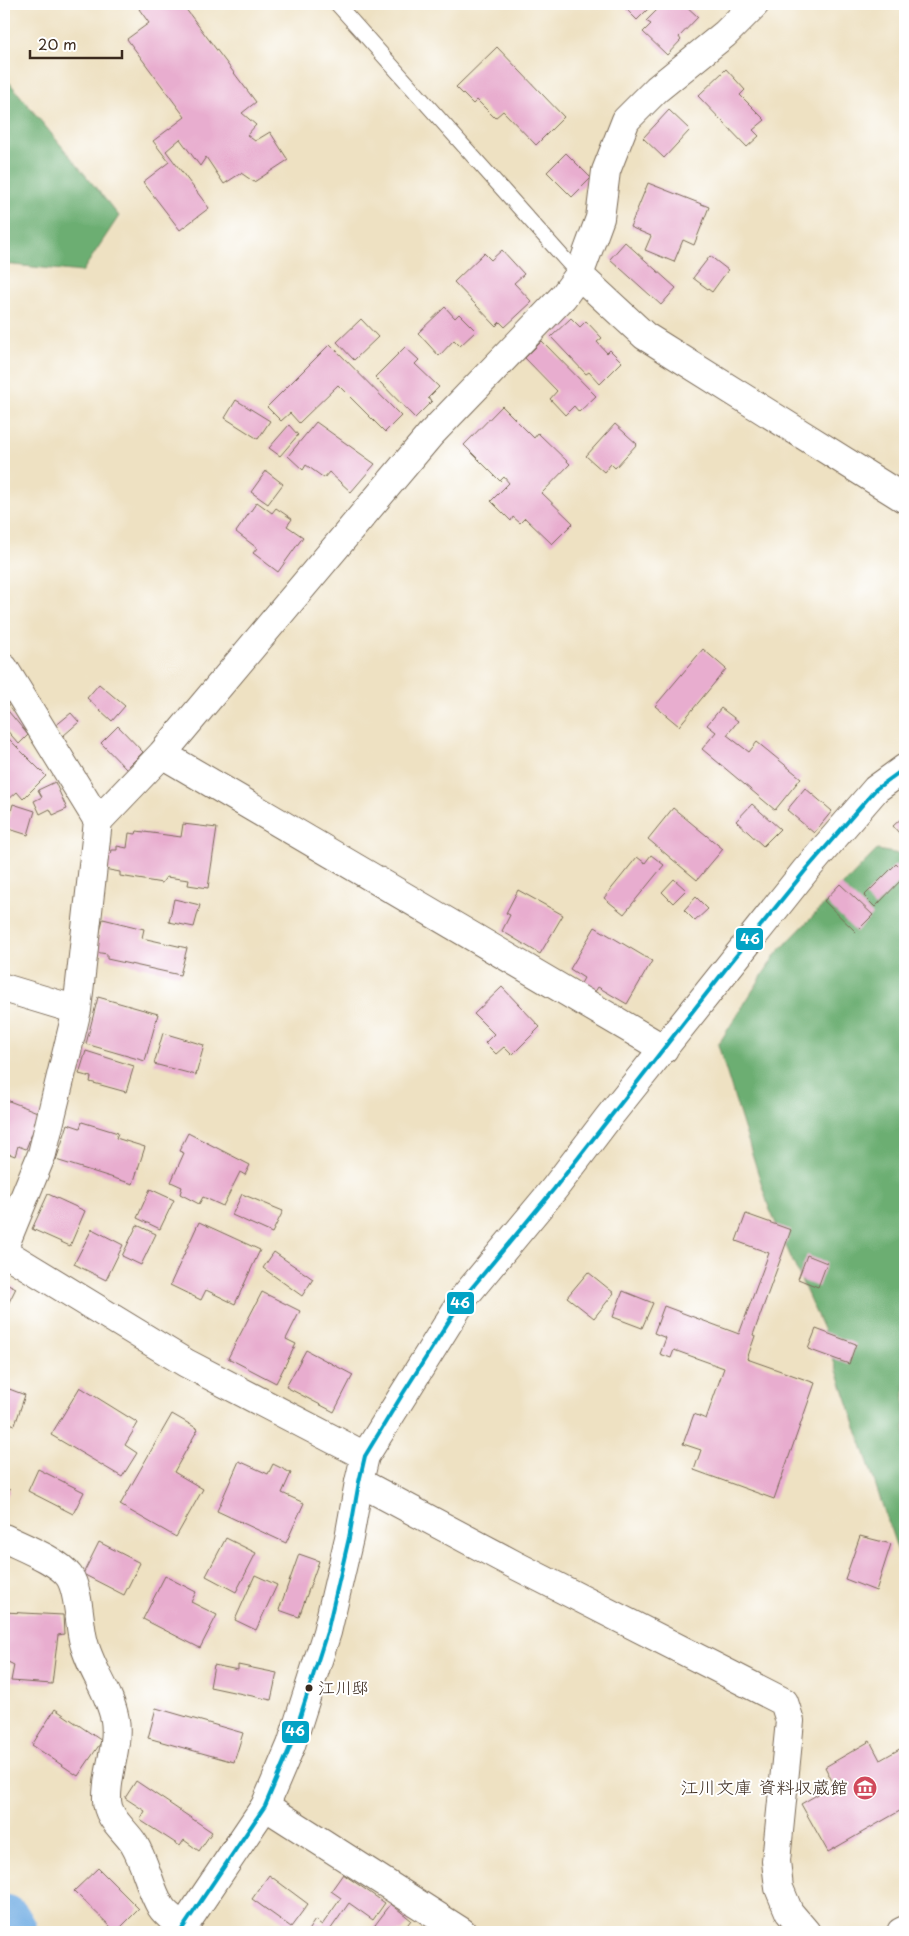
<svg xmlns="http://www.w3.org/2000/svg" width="909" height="1936" font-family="'Playpen Sans','Klee One',sans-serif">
<rect width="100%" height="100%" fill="#fff"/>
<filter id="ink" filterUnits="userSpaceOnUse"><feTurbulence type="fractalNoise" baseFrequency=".02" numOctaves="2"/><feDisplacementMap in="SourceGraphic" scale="10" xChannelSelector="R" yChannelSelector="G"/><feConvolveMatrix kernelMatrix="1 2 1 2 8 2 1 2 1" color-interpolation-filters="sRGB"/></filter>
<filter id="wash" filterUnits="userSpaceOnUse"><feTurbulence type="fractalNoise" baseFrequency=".0096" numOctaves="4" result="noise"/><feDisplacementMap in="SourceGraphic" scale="20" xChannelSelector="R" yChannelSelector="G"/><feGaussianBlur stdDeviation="1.12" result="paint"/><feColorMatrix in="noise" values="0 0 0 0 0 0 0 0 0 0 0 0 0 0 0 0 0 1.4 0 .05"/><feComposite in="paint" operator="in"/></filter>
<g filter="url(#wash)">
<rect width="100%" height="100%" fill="#eee1c2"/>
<path fill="#6cae72" stroke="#546c48" d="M 4,76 L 119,216 L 82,272 L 4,264 Z
M 877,850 L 905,855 L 905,1572 L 823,1329 L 769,1208 L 718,1045 L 776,954 Z"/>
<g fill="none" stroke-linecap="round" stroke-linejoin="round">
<path stroke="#72ade3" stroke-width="55" d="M 4,1922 L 10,1932"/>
</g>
<g id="blocks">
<path fill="#e8adcf" d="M 146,4 L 182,4 L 256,102 L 242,113 L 256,125 L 247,135 L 255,141 L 270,132 L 288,160 L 254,182 L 241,173 L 224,184 L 206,157 L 200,166 L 180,139 L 166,151 L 209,208 L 180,230 L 143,182 L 169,162 L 153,141 L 185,117 L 127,39 L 149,23 L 139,9 Z
M 621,4 L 653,4 L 637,20 Z
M 663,4 L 684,4 L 698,17 L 679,37 L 681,40 L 667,55 L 643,32 L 651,24 L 646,21 Z
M 497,47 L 564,117 L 536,145 L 503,111 L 495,118 L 477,100 L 473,104 L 456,87 Z
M 726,69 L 745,90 L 740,95 L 765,120 L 753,130 L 759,136 L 747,147 L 698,96 Z
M 669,110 L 690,130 L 664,158 L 643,138 Z
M 566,153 L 591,178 L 572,197 L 547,172 Z
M 648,183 L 709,207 L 694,245 L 683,240 L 674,262 L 645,250 L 651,236 L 630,227 Z
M 625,242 L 676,288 L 661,305 L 610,259 Z
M 502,250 L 524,274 L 514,283 L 532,302 L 505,327 L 500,322 L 496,326 L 454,282 L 484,253 L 491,260 Z
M 710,256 L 728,270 L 712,292 L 693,278 Z
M 445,307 L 455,318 L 459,314 L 476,331 L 460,346 L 454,340 L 439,356 L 418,333 Z
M 571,318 L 580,327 L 586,321 L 602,338 L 597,342 L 607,353 L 610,350 L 622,362 L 600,384 L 589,372 L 586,374 L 551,337 Z
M 361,319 L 378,337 L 354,360 L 337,342 Z
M 542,341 L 596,396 L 579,412 L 574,406 L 565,415 L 550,399 L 557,391 L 525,358 Z
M 330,344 L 401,416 L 385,432 L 338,385 L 299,423 L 290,413 L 281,421 L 267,407 Z
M 405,347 L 419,360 L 415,364 L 439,387 L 428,398 L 432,401 L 415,418 L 375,377 Z
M 236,400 L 270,421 L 258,439 L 225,418 Z
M 502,406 L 534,438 L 538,433 L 570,464 L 542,493 L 573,523 L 552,544 L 525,518 L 520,523 L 513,517 L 511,521 L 491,501 L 509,483 L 504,477 L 500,481 L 464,445 Z
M 316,422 L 375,464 L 351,492 L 329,472 L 324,478 L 306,465 L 303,470 L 288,456 Z
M 615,424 L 637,444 L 615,468 L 611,464 L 604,472 L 586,456 Z
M 289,425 L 298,435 L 280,456 L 269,448 Z
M 266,471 L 283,484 L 268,504 L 251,492 Z
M 257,502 L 272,513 L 276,508 L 292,519 L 287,526 L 303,537 L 278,572 L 253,553 L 257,548 L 236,532 Z
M 703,649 L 726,669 L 679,726 L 655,706 Z
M 99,684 L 125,706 L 112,721 L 87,698 Z
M 4,706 L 28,735 L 19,744 L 4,727 Z
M 721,708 L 738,721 L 727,735 L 749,752 L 757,742 L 801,778 L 775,810 L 702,749 L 716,732 L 707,725 Z
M 71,713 L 79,722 L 63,736 L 54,727 Z
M 118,726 L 143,752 L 126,769 L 101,743 Z
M 5,735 L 46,776 L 23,799 L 17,792 L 7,801 L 4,797 Z
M 55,782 L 67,809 L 53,815 L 50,809 L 40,814 L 34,801 L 42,797 L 38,790 Z
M 805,788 L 832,811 L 814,833 L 787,810 Z
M 13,804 L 35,811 L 28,835 L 6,828 Z
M 752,804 L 780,829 L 763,846 L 736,821 Z
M 673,808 L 723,849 L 697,880 L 648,839 Z
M 905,815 L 905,840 L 893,826 Z
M 183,824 L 217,828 L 208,888 L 188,885 L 189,880 L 166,877 L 162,883 L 120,876 L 120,872 L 104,869 L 106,853 L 111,854 L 112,850 L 117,850 L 117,846 L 127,848 L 129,833 L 136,834 L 137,831 L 181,837 Z
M 651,855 L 664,865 L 624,914 L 604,898 L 637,857 L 645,863 Z
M 896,864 L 905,873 L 905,876 L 875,907 L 864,896 Z
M 674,879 L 686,890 L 673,903 L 662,892 Z
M 840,884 L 873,915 L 856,932 L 824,901 Z
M 518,890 L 563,915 L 540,954 L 502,931 L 510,915 L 506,913 Z
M 696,897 L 708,909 L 695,921 L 684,910 Z
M 174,899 L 200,905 L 194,927 L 169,922 Z
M 103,919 L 144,929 L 142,938 L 187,948 L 180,975 L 107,959 L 107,954 L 95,952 Z
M 595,927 L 652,961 L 627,1004 L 598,987 L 593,995 L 579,987 L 584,978 L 570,969 Z
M 502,987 L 540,1027 L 512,1055 L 504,1047 L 496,1054 L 485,1043 L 494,1034 L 474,1014 Z
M 98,997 L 158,1014 L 145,1061 L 86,1044 Z
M 163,1033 L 204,1045 L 196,1075 L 154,1064 Z
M 86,1051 L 134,1066 L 126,1092 L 90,1082 L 91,1077 L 79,1074 Z
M 4,1099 L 40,1113 L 26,1149 L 18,1146 L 15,1156 L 4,1152 Z
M 82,1122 L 118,1133 L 116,1138 L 145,1147 L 133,1184 L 56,1160 L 68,1124 L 80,1128 Z
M 188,1133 L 250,1165 L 245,1175 L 240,1172 L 223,1206 L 203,1197 L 199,1204 L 180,1194 L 182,1187 L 171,1182 L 184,1153 L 179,1151 Z
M 150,1189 L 174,1200 L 160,1229 L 137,1218 Z
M 48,1194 L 85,1211 L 70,1246 L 32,1229 Z
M 242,1194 L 283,1211 L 272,1233 L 232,1215 Z
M 746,1214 L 791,1230 L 753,1335 L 755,1336 L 747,1359 L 815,1383 L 774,1499 L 694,1470 L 701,1450 L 683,1444 L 694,1414 L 706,1419 L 724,1368 L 674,1350 L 671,1358 L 660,1354 L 666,1338 L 654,1333 L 664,1306 L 739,1334 L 769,1253 L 736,1241 Z
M 199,1222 L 260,1250 L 235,1304 L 206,1290 L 201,1300 L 170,1285 Z
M 137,1225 L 156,1234 L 141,1265 L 122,1256 Z
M 92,1229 L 123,1245 L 106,1280 L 74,1264 Z
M 274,1252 L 313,1279 L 302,1296 L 263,1268 Z
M 807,1255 L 827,1263 L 818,1287 L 798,1279 Z
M 588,1272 L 614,1293 L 594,1318 L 567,1297 Z
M 4,1282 L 16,1288 L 4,1312 Z
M 623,1291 L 653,1303 L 642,1328 L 613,1317 Z
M 262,1292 L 300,1311 L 286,1339 L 296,1344 L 276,1383 L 228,1358 Z
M 816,1329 L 856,1344 L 849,1364 L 808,1349 Z
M 306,1350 L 353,1375 L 334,1412 L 286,1387 Z
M 4,1387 L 25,1395 L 15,1425 L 4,1421 Z
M 80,1387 L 138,1423 L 125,1445 L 137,1453 L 122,1477 L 51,1435 Z
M 172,1414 L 198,1429 L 174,1472 L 203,1489 L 176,1537 L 120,1505 Z
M 239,1461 L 268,1474 L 273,1464 L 291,1473 L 282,1493 L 304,1503 L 286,1543 L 217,1511 Z
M 38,1469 L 84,1492 L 73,1514 L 28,1491 Z
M 4,1487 L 10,1490 L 4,1501 Z
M 860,1536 L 891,1544 L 876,1591 L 845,1579 Z
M 226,1538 L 256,1553 L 236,1592 L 206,1576 Z
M 99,1542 L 140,1563 L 124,1595 L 83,1574 Z
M 299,1554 L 319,1561 L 299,1617 L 279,1610 Z
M 255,1575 L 277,1585 L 256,1630 L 235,1620 Z
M 165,1576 L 196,1592 L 191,1602 L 217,1615 L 200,1648 L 143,1619 Z
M 4,1612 L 63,1615 L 64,1634 L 58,1635 L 52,1684 L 11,1681 L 14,1665 L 4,1660 Z
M 214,1665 L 238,1670 L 238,1665 L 277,1673 L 271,1700 L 210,1687 Z
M 156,1708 L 243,1733 L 234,1762 L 148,1738 Z
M 55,1709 L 102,1741 L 78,1776 L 32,1745 Z
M 870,1741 L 880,1760 L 905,1746 L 905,1808 L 828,1852 L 801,1804 L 834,1785 L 825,1767 Z
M 136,1781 L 212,1832 L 199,1851 L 184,1840 L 180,1846 L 140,1820 L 145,1811 L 125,1798 Z
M 98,1868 L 139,1909 L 116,1932 L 74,1891 Z
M 343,1874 L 385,1903 L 373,1920 L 349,1903 L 330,1930 L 333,1932 L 307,1932 L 315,1920 L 322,1925 L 341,1898 L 331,1891 Z
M 269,1875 L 308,1904 L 291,1927 L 252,1899 Z
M 391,1904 L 411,1920 L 402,1932 L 375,1932 L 372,1929 Z"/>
</g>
</g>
<g filter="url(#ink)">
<use href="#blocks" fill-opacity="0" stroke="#7a6a57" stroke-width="1"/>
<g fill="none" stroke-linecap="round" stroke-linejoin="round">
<defs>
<path id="service" d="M 337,4 L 579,275"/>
<path id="minor" d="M 579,275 L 645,336 L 905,499
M 4,668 L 98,821
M 162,754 L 664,1049
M 4,988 L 77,1010
M 4,1247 L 42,1154 L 77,1010 L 98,821 L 162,754 L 430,435 L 563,297 L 579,275 L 600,218 L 606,171 L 626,120 L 657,89 L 725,34 L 755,4
M 4,1252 L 186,1363 L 365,1456
M 4,1538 C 22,1547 57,1560 69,1576 C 79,1590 79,1622 83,1639 C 89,1668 110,1691 115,1720 C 119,1747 106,1773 107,1800 C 107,1818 125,1830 134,1844 C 146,1864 149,1887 161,1907 C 166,1915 176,1921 183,1928
M 265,1806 L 462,1932
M 806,1932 L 789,1912 L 779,1888 L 776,1861 L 790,1721 L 784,1702 L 515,1565 L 359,1482 L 365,1456 L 465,1296 L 554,1189 L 608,1118 L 805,871 L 876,789 L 905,768
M 901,1932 L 905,1930"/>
<path id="tertiary" d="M 180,1932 L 265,1806 L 291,1745 L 327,1632 L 349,1538 L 359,1482"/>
</defs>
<use href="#service" stroke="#7a6a57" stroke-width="16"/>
<use href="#minor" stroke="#7a6a57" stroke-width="30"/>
<use href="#tertiary" stroke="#7a6a57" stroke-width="30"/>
<use href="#service" stroke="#fff" stroke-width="14"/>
<use href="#minor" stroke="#fff" stroke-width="28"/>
<use href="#tertiary" stroke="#fff" stroke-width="28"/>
<defs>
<path id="bus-1" d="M 180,1932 L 265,1806 L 291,1745 L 327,1632 L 349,1538 L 359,1482 L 365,1456 L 402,1395 L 465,1296 L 554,1189 L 728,966 L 805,871 L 876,789 L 905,768"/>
</defs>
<use href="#bus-1" stroke="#fff" stroke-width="8"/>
<use href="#bus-1" stroke="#03a3c5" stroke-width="4"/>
</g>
</g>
<defs>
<symbol id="museum-disc" viewBox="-11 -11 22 22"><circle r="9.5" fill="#d1495b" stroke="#fff"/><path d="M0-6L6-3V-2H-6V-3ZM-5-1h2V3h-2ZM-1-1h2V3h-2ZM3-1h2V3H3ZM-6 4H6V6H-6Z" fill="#fff"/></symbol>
</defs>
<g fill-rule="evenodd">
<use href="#museum-disc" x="851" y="1774" width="28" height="28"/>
</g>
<circle fill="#3b2a1e" stroke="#fff" stroke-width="2" cx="309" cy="1688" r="4.5"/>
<g text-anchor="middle" stroke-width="4" stroke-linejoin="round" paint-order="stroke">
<g font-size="17" fill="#3b2a1e" stroke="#fff" text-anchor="start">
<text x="318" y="1694">江川邸</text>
</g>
<g font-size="18" fill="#3b2a1e" stroke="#fff" text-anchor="end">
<text x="848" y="1794">江川文庫 資料収蔵館</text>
</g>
</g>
<g stroke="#fff" stroke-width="2">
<rect x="735" y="927" width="29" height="24" rx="5" fill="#03a3c5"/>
<rect x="446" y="1291" width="29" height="24" rx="5" fill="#03a3c5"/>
<rect x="281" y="1720" width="29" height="24" rx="5" fill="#03a3c5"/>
</g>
<g font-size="14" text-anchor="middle" font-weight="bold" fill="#fff">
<text x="750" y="944">46</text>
<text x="460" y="1308">46</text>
<text x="295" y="1736">46</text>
</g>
<rect width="909" height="1936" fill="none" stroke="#fff" stroke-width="20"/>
<path d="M30 50v8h92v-8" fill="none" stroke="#3b2a1e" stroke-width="2.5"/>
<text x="38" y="50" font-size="15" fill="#3b2a1e" stroke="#ffffff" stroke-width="4" paint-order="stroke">20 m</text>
</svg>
